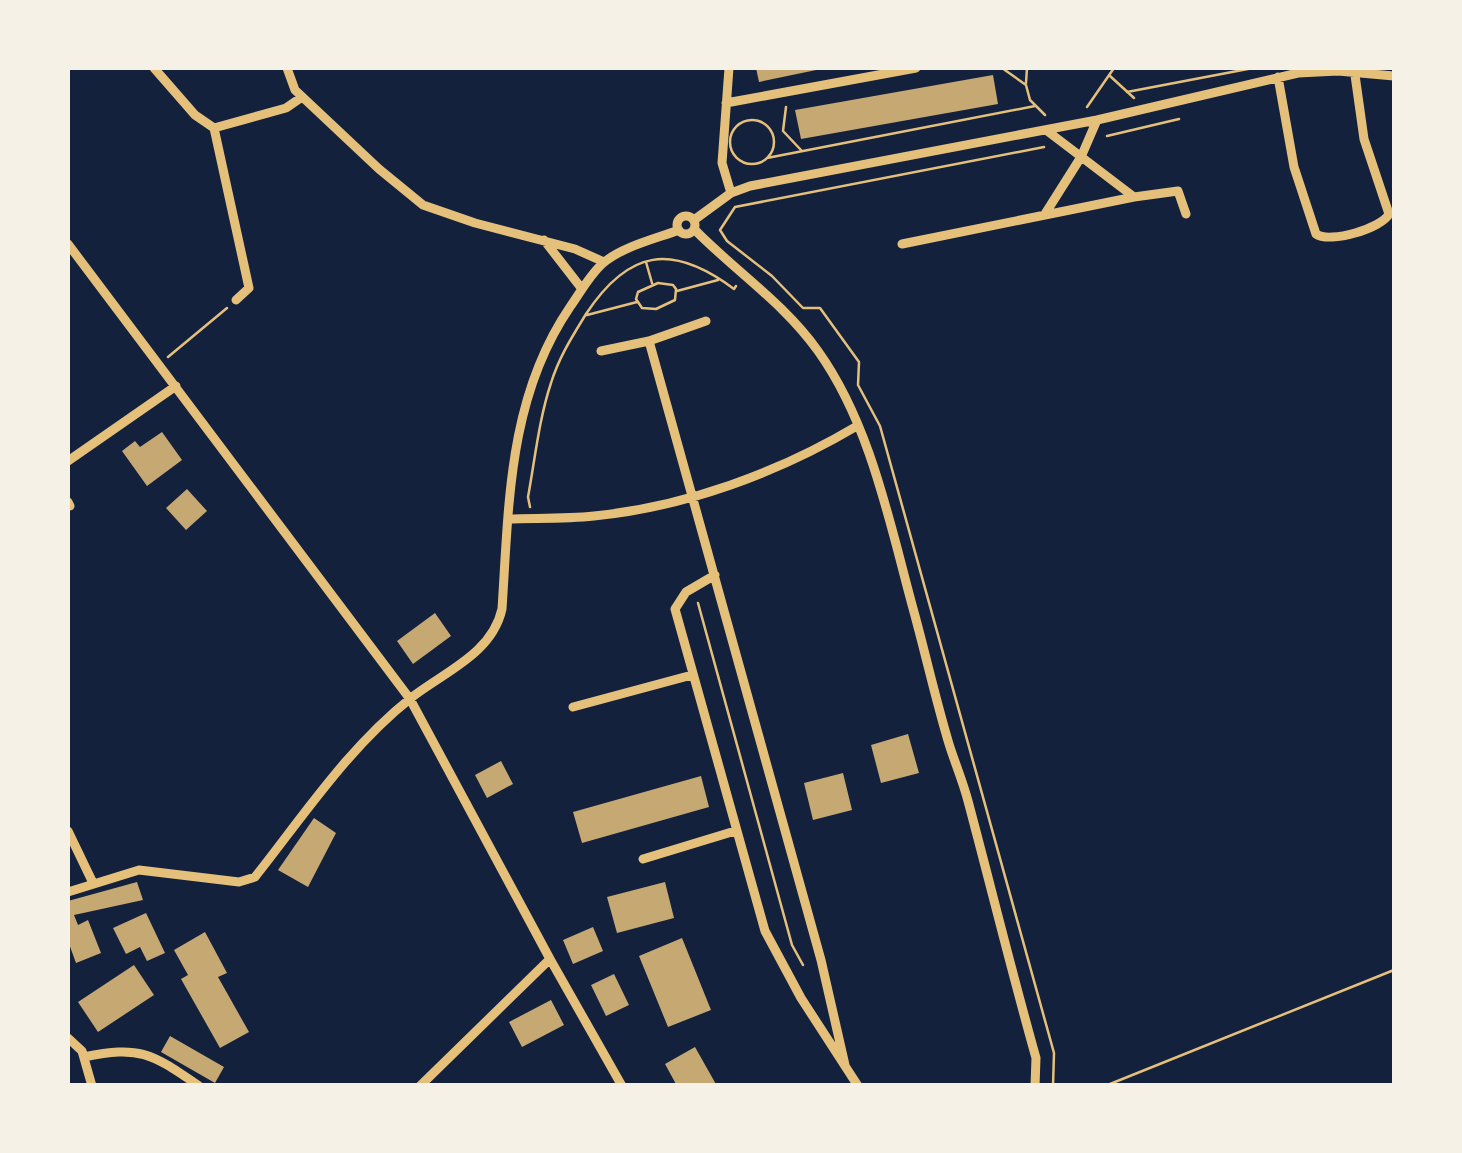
<svg xmlns="http://www.w3.org/2000/svg" width="1462" height="1153" font-family="Helvetica,sans-serif">
<rect width="100%" height="100%" fill="#14213d"/>
<path fill="#c6a872" d="M 756,68 L 821,68 L 821,69 L 759,82 Z
M 993,75 L 998,104 L 801,139 L 795,110 Z
M 162,432 L 182,460 L 147,486 L 122,451 L 135,441 L 140,447 Z
M 187,489 L 207,511 L 186,530 L 166,508 Z
M 435,613 L 451,636 L 413,664 L 397,641 Z
M 908,734 L 919,773 L 881,783 L 871,745 Z
M 501,761 L 513,784 L 487,798 L 475,775 Z
M 843,773 L 852,810 L 813,820 L 804,783 Z
M 701,776 L 709,807 L 582,843 L 573,812 Z
M 314,818 L 336,833 L 308,887 L 278,870 Z
M 137,882 L 143,900 L 74,915 L 78,925 L 88,920 L 101,953 L 76,963 L 68,941 L 68,901 Z
M 665,882 L 674,918 L 617,933 L 607,897 Z
M 146,913 L 165,953 L 147,961 L 140,947 L 126,954 L 113,928 Z
M 593,927 L 603,951 L 573,964 L 563,940 Z
M 205,932 L 227,973 L 218,977 L 249,1032 L 220,1048 L 181,979 L 188,975 L 174,950 Z
M 682,938 L 711,1010 L 668,1027 L 639,956 Z
M 134,965 L 154,995 L 98,1032 L 78,1002 Z
M 614,974 L 629,1005 L 606,1016 L 591,985 Z
M 551,1000 L 564,1025 L 522,1047 L 509,1022 Z
M 170,1036 L 224,1067 L 215,1083 L 161,1052 Z
M 695,1047 L 717,1086 L 677,1086 L 665,1064 Z"/>
<g fill="none" stroke-linecap="round" stroke-linejoin="round">
<path stroke="#e5c07b" stroke-width="2.5" d="M 1002,68 L 1026,85 L 1030,100 L 1045,115
M 1110,76 L 1134,98
M 1026,83 L 1027,68
M 1127,92 L 1253,68
M 786,107 L 783,131 L 801,150
M 1087,107 L 1114,68
M730 142a22 22 0 1 1 44 0a22 22 0 1 1-44 0Z
M 1107,136 L 1179,119
M 1044,147 L 735,207 L 720,230 L 727,241 L 772,276 L 803,308 L 820,308 L 859,362 L 858,385 L 880,426 L 1054,1053 L 1053,1086
M 767,158 L 1035,106
M 646,262 L 652,283
M 658,283 L 673,285 L 676,289 L 675,300 L 656,309 L 642,308 L 636,299 L 638,292 Z
M 677,291 L 718,280
M 587,315 L 637,302
M 168,357 L 227,308
M 530,507 L 528,497 C 535,459 539,419 551,383 C 559,357 572,337 586,314 C 629,249 672,243 734,289 L 736,286
M 698,603 L 792,945 L 803,965
M 1105,1086 L 1394,970"/>
<path stroke="#e5c07b" stroke-width="9" d="M 154,68 L 195,115 L 214,128 L 286,108 L 302,97
M 287,68 L 295,90 L 379,169 L 423,205 L 475,223 L 575,249 L 604,262
M 729,68 L 722,163 L 731,193
M 1278,77 L 1294,167 L 1316,234 C 1330,244 1382,228 1389,214 L 1364,139 L 1354,68
M 726,103 L 916,68
M 214,128 L 249,288 L 236,300
M 1134,197 L 1178,191 L 1186,214
M 1045,214 L 1081,157 L 1097,120
M677 225a9 9 0 1 1 18 0a9 9 0 1 1-18 0Z
M 694,220 L 731,193 L 750,186 L 1097,120 L 1298,73 L 1338,71 L 1394,76
M 694,229 C 735,271 783,302 818,351 C 871,425 890,525 914,612 C 926,656 936,701 949,744 C 955,763 963,782 968,801 C 991,887 1012,973 1036,1058 L 1035,1086
M 544,240 L 582,289
M 68,244 L 410,699 L 550,959 L 420,1086
M 902,244 L 1134,197 L 1046,130
M 649,341 L 821,960 L 845,1065
M 601,351 L 649,341 L 706,321
M 68,461 L 176,386
M 68,502 L 70,506
M 508,519 C 536,518 565,519 594,516 C 685,507 778,473 857,426
M 715,575 L 686,592 L 675,609 L 765,931 L 801,998 L 858,1086
M 573,707 L 692,675
M 68,831 L 93,883
M 643,859 L 735,831
M 68,892 L 139,870 L 239,882 L 255,877 C 304,815 349,747 411,698 C 444,672 492,654 502,609 C 509,504 508,398 570,307 C 580,293 589,276 602,264 C 621,247 655,239 679,230
M 550,959 L 622,1086
M 68,1038 L 82,1051 L 92,1086
M 84,1057 C 141,1045 152,1054 199,1086"/>
</g>
<rect width="1462" height="1153" fill="none" stroke="#f6f1e7" stroke-width="140"/>
</svg>
